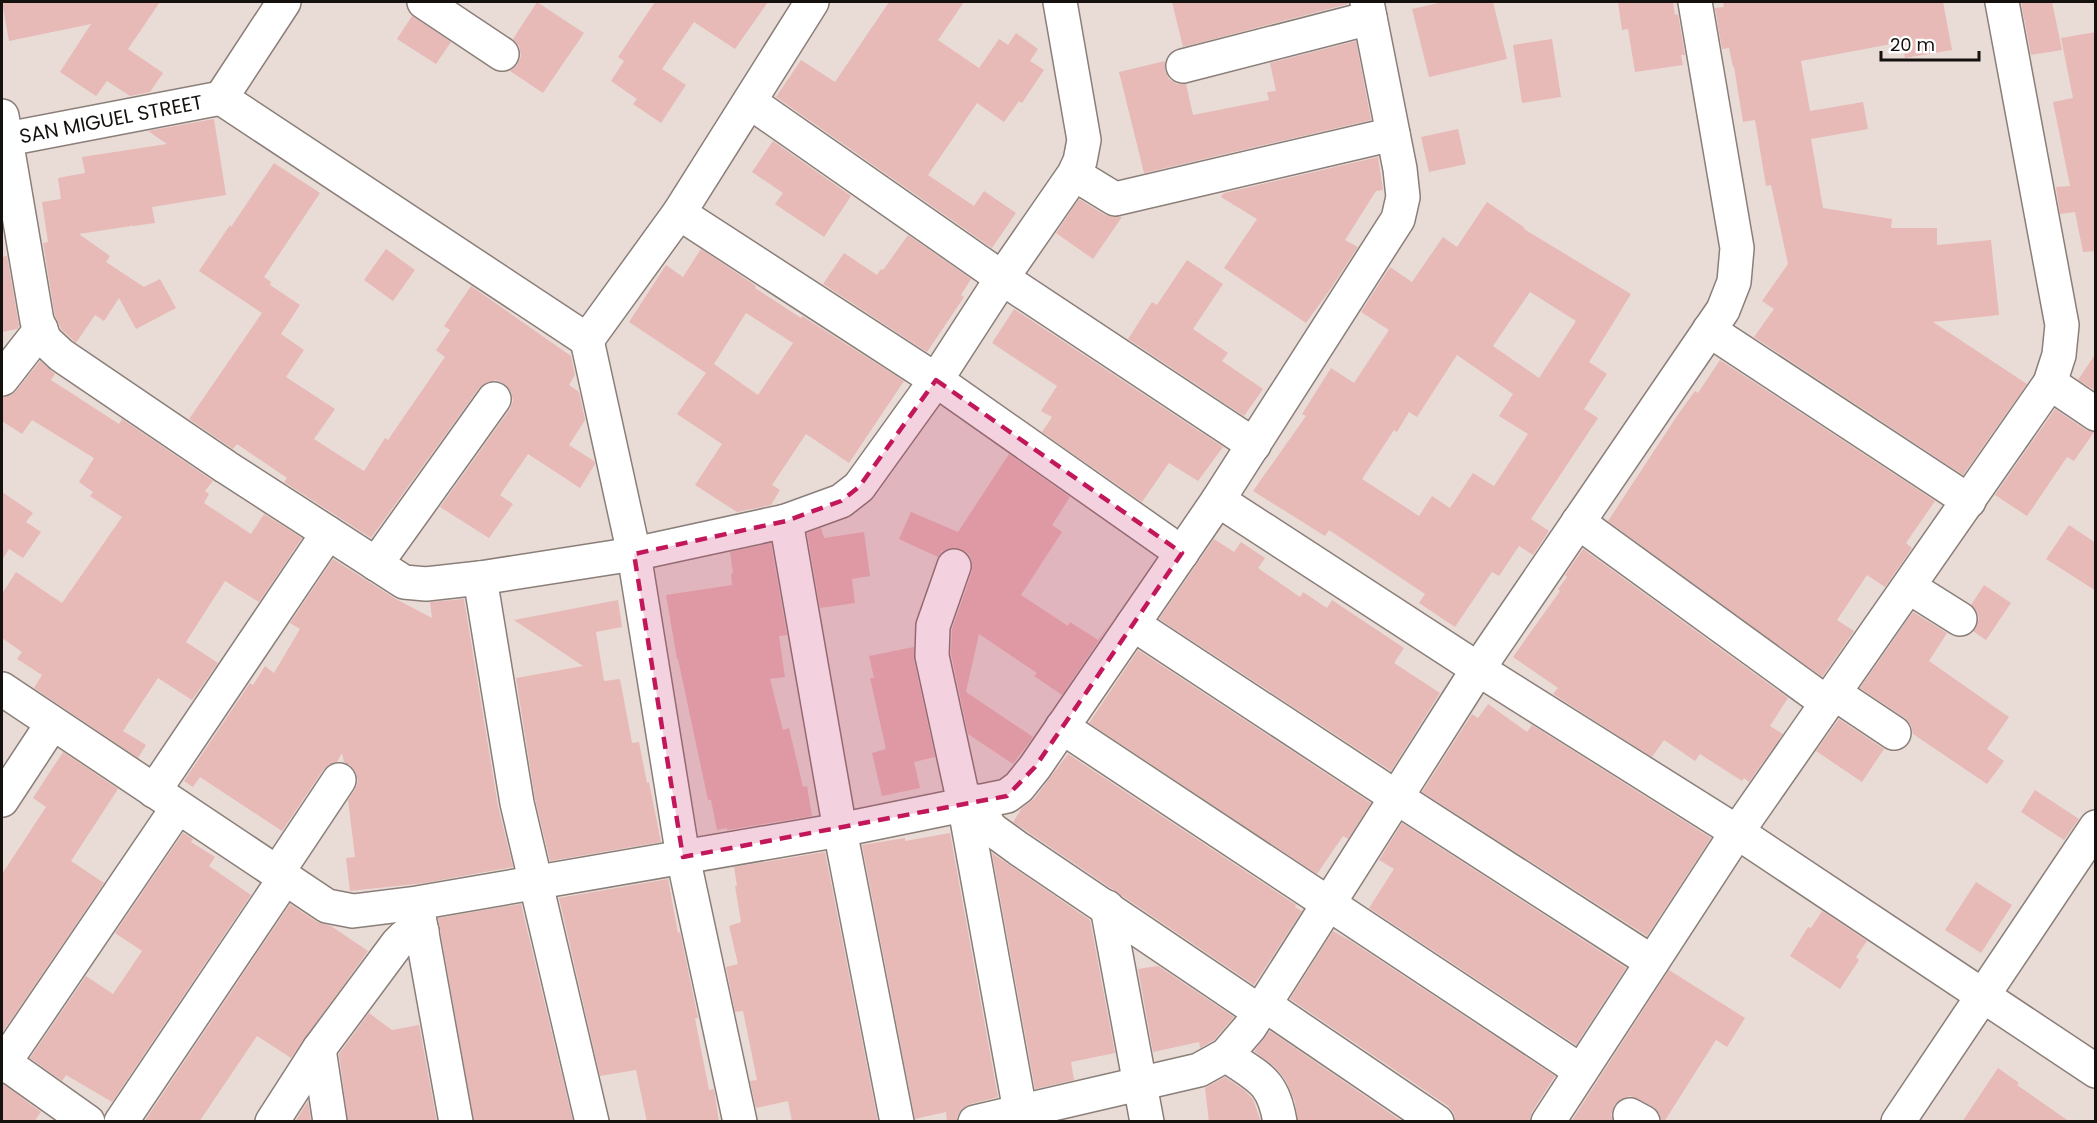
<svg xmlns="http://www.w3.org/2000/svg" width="2097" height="1123" font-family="Poppins,sans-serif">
<rect width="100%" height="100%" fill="#e9dcd6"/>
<path fill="#e7b9b7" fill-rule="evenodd" d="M 2,2 L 160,2 L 128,49 L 163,73 L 150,92 L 130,96 L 107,81 L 96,96 L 60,72 L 91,24 L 9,41 Z
M 537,2 L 584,33 L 543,93 L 510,71 L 517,65 L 521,56 L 519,46 L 513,39 Z
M 655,2 L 768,2 L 735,49 L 694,22 L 662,69 L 686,85 L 661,123 L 633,104 L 637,99 L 611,81 L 624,61 L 618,57 Z
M 889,2 L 964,2 L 938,40 L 979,68 L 999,39 L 1008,45 L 1016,33 L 1038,49 L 1030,61 L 1044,70 L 1022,103 L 1019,101 L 1004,122 L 977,103 L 928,175 L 974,206 L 984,191 L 1016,213 L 992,248 L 776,97 L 801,60 L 835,82 Z
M 1172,2 L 1347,2 L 1348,4 L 1183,47 Z
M 1443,2 L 1493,2 L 1507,59 L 1429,77 L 1412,9 Z
M 1618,2 L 1673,2 L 1675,15 L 1678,14 L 1685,55 L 1681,55 L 1683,65 L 1635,72 L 1628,29 L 1622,30 Z
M 1723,2 L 1943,2 L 1952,50 L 1905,58 L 1902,42 L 1801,61 L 1810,111 L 1863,102 L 1868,129 L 1811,139 L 1823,208 L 1892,219 L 1891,228 L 1937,228 L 1937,245 L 1991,240 L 1999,315 L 1933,322 L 2027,384 L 1963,475 L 1754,337 L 1774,309 L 1762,301 L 1788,264 L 1771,185 L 1766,186 L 1755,120 L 1743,122 L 1734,67 L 1733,67 L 1729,48 L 1722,49 L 1715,8 L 1724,7 Z
M 2021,2 L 2052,2 L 2062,50 L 2031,55 Z
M 412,16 L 451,42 L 436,64 L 397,39 Z
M 2096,32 L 2096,251 L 2083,252 L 2075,212 L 2060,214 L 2056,187 L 2070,186 L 2053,102 L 2073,98 L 2061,38 Z
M 1552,39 L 1561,97 L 1522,103 L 1513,45 Z
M 1356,41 L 1371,120 L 1144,173 L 1119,72 L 1165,61 L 1165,70 L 1169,79 L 1177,84 L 1186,84 L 1193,115 L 1269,100 L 1267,92 L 1276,91 L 1270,63 Z
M 214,119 L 226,195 L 152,207 L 155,223 L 133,226 L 130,225 L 131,226 L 79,234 L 110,256 L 106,262 L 144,287 L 160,279 L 176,308 L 136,329 L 119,298 L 104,321 L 95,315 L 76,343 L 61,329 L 55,316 L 43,243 L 48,242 L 42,202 L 61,199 L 58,178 L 85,173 L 82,157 L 167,144 L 148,131 Z
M 1458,129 L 1466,164 L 1429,172 L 1421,137 Z
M 773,141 L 851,196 L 824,237 L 775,204 L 783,193 L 752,172 Z
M 1378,157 L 1383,190 L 1376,191 L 1345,240 L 1358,247 L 1329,291 L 1306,323 L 1224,268 L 1257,219 L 1221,197 L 1224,193 Z
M 274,163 L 320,193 L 264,277 L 271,282 L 270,285 L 300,305 L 281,334 L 304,350 L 286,377 L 335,409 L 314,439 L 364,471 L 385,438 L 388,440 L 445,357 L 436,350 L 450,330 L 444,326 L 471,286 L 571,356 L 575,375 L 569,385 L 579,392 L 585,420 L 569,445 L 594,461 L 595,464 L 580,488 L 528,454 L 500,495 L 513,504 L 489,538 L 440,507 L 510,409 L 513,401 L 511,392 L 505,384 L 496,380 L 487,382 L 479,388 L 371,538 L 284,482 L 287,478 L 237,444 L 233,449 L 189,419 L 262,313 L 199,271 L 230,225 L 231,227 Z
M 1079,199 L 1105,215 L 1122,217 L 1093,259 L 1056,233 Z
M 1487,202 L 1525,228 L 1524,229 L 1631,294 L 1589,362 L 1607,374 L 1584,409 L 1598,418 L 1531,519 L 1549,531 L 1533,555 L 1519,546 L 1499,576 L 1492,572 L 1455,627 L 1419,603 L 1425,594 L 1329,530 L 1325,536 L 1253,491 L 1306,416 L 1302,414 L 1331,368 L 1354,383 L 1389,330 L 1361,312 L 1390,267 L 1412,282 L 1443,237 L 1457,247 ZM 1530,292 L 1576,321 L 1539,378 L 1493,346 ZM 1457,355 L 1513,394 L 1499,416 L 1528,434 L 1494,486 L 1473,473 L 1450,508 L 1432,496 L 1419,516 L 1362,479 L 1394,430 L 1397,432 L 1409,412 L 1417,417 Z
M 908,235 L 971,279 L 961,295 L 964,297 L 927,352 L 823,284 L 844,253 L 877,275 L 881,269 L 883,270 Z
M 386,249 L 415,270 L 393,301 L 364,280 Z
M 701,249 L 756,286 L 755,288 L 801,318 L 802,316 L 904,381 L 849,463 L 806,434 L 772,485 L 780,490 L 771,505 L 737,512 L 695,485 L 722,444 L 677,414 L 706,373 L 629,322 L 666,265 L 683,277 ZM 746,313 L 793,343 L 758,395 L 714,364 Z
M 7,256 L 19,326 L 17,329 L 2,332 L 2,257 Z
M 1187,260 L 1223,284 L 1193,329 L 1228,353 L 1222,361 L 1263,389 L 1244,416 L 1128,339 L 1152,302 L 1157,305 Z
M 1014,309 L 1223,447 L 1198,481 L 1169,463 L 1142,502 L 1042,432 L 1052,417 L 1041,411 L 1057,386 L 992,343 Z
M 2096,353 L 2096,391 L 2078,380 Z
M 1720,360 L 1935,501 L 1906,543 L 1912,548 L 1885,587 L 1867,575 L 1837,620 L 1854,631 L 1822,677 L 1608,521 L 1679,413 L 1695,391 L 1698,393 Z
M 40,361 L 55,374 L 51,380 L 119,424 L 122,419 L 213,481 L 205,491 L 209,494 L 204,503 L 251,534 L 264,514 L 302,538 L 259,602 L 225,581 L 186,642 L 218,663 L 192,700 L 158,678 L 123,731 L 146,745 L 138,758 L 34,688 L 42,675 L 17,659 L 22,652 L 2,638 L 2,594 L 16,572 L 62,603 L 122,517 L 90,496 L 93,492 L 79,482 L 94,458 L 32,420 L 22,434 L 2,421 L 2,397 L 10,396 L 16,391 Z
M 2055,409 L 2086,430 L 2094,432 L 2074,461 L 2067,457 L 2027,516 L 1995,495 Z
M 1009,454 L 1070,497 L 1052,525 L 1062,532 L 1021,595 L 1068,626 L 1070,622 L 1098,640 L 1112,621 L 1062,695 L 1034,676 L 1037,673 L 979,634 L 966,692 L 1033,737 L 1013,764 L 968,734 L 951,654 L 952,629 L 972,572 L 972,562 L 969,554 L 961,549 L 951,548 L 942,551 L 938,557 L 899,539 L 911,512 L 958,532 Z
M 2,492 L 33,513 L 26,522 L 41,532 L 23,558 L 9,549 L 2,560 Z
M 2069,525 L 2096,543 L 2096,591 L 2046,559 Z
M 821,528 L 824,538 L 864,532 L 870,576 L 852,579 L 855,603 L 820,608 L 807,533 Z
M 1214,539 L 1234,552 L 1241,542 L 1265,558 L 1258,568 L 1300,597 L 1303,592 L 1327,608 L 1332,600 L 1404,648 L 1394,663 L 1440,693 L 1391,771 L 1159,619 Z
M 771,543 L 787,635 L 779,636 L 785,677 L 770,679 L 783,730 L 789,728 L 803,787 L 807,786 L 812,816 L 727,830 L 727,828 L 717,830 L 711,800 L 708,800 L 678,659 L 677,659 L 666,595 L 732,585 L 731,574 L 733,573 L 730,552 Z
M 1583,549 L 1788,698 L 1770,726 L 1783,734 L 1749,782 L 1744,778 L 1742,781 L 1700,754 L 1695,761 L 1664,740 L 1652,757 L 1553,694 L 1558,688 L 1513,657 L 1560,591 L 1558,589 L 1567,577 L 1565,575 Z
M 333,559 L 394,598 L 432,618 L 430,602 L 464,599 L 498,806 L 513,867 L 424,883 L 350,891 L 346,858 L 355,857 L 348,800 L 355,790 L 358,781 L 355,771 L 350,765 L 344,762 L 342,753 L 337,762 L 330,764 L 323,770 L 282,831 L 200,777 L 193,787 L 184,781 L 250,683 L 253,685 L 265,666 L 274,673 L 300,629 L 290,623 Z
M 1984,585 L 2011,603 L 1986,640 L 1973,631 L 1979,619 L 1977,611 L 1971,605 Z
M 618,600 L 622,627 L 596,632 L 604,681 L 620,679 L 632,743 L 639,742 L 647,783 L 649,782 L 661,842 L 550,861 L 535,799 L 516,678 L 583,666 L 514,620 Z
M 1913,612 L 1947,633 L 1929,661 L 2009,717 L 1987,749 L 2004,761 L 1987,784 L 1913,734 L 1911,725 L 1905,718 L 1860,688 Z
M 914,647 L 914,660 L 935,757 L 914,762 L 920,788 L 882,796 L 872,753 L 886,749 L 870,678 L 874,678 L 869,656 Z
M 1138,650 L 1371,803 L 1348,839 L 1343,836 L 1317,874 L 1089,723 Z
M 1488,704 L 1527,732 L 1532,725 L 1711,838 L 1647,936 L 1422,792 L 1472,714 L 1478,718 Z
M 1839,719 L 1884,749 L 1862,782 L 1816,751 Z
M 63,752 L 118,789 L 71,861 L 104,883 L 2,1033 L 2,874 L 46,807 L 33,798 Z
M 1068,754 L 1296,905 L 1295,907 L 1302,911 L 1254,985 L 1013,822 L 1022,808 L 1034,799 Z
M 2035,790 L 2079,819 L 2064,840 L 2021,812 Z
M 1402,823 L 1626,968 L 1576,1045 L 1369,908 L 1394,869 L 1379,860 Z
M 183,833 L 193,839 L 191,842 L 215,857 L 209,866 L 251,895 L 112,1102 L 66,1075 L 62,1081 L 30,1058 L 86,976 L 113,994 L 142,951 L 115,933 Z
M 950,833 L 998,1097 L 971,1104 L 963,1108 L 957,1116 L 957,1122 L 947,1122 L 946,1112 L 915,1119 L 862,845 L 905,838 L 905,841 Z
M 825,852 L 878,1122 L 792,1122 L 788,1101 L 756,1108 L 750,1081 L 757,1080 L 743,1011 L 735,1012 L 726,967 L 738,964 L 729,926 L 741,922 L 735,886 L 737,886 L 734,867 Z
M 992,853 L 1090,920 L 1115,1053 L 1071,1062 L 1074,1080 L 1035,1089 Z
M 668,879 L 678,933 L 680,932 L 698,1018 L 695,1018 L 709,1090 L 714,1089 L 719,1122 L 647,1122 L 636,1070 L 600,1076 L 559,898 Z
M 1976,882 L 2012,905 L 1981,953 L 1945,930 Z
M 290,904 L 317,922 L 331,926 L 368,951 L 291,1058 L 257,1036 L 199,1122 L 144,1122 Z
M 521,904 L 573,1122 L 474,1122 L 438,918 Z
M 1822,911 L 1867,941 L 1856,957 L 1859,960 L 1840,989 L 1790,956 L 1808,927 L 1811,928 Z
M 1333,931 L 1349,940 L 1555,1076 L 1532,1112 L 1529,1122 L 1455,1122 L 1454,1113 L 1448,1106 L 1290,999 Z
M 1158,966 L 1234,1017 L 1214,1040 L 1200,1048 L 1199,1042 L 1153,1052 L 1138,969 Z
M 1669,970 L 1745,1018 L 1727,1047 L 1716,1040 L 1664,1122 L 1662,1122 L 1659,1113 L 1652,1106 L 1630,1096 L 1621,1099 L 1614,1106 L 1611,1115 L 1613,1122 L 1571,1122 Z
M 369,1013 L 392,1030 L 419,1025 L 437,1122 L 348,1122 L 339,1054 Z
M 1270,1031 L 1403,1122 L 1298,1122 L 1295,1102 L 1285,1079 L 1275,1067 L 1254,1051 Z
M 1998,1068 L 2019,1083 L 2017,1085 L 2070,1122 L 1962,1122 Z
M 1225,1077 L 1244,1090 L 1253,1099 L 1261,1122 L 1209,1122 L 1205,1088 Z
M 3,1084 L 41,1112 L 34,1122 L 2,1122 Z
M 308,1101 L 311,1122 L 295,1122 Z"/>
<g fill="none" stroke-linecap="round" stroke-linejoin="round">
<defs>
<g id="minor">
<path d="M 284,2 L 221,98 L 587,340 L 679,213 L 812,2"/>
<path d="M 424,2 L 502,54"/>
<path d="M 1183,66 L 1370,18"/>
<path d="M 750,102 L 1002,278 L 1254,445"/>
<path d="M 2,116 L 37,321 L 45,340 L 61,355 L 226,467 L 404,582 L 426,584 L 480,578 L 634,554 L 786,521 L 841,501 L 859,487 L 936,380 L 1002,278 L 1074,174 L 1080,161 L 1084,140 L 1060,2"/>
<path id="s1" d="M 2,140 L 221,98"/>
<path d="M 1074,174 L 1115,199 L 1393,134"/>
<path d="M 679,213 L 936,380 L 1182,553"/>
<path d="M 1709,330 L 1969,501"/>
<path d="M 587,340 L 634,554 L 683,857 L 740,1122"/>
<path d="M 2,379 L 41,329"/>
<path d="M 2050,383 L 2096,414"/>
<path d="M 1218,500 L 1478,669 L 1737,832 L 2096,1071"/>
<path d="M 786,521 L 840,830 L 897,1122"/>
<path d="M 1578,522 L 1827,703"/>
<path d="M 376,564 L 494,399"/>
<path d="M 954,566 L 933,626 L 932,656 L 964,803 L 1022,1122"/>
<path d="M 480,578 L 517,803 L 592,1122"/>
<path d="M 1909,587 L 1960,619"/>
<path d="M 1133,624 L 1396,797 L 1652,962"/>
<path d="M 2,689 L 327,906 L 353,911 L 417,903 L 840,830 L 1007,796 L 1019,787 L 1035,767 L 1218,500 L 1398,219 L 1403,197 L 1400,169 L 1367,2"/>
<path d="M 1834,693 L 1894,733"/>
<path d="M 1062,727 L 1581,1071"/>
<path d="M 154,791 L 328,533"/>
<path d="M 2,800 L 52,724"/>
<path d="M 976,801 L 990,828 L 1019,849 L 1260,1012"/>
<path d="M 277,873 L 339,780"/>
<path d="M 1107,907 L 1147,1122"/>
<path d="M 418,911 L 456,1122"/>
<path d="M 1265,1005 L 1437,1122"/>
<path d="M 319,1049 L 330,1122"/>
<path d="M 1226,1055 C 1259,1078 1273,1080 1280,1122"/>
<path d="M 2,1061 L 88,1122"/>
<path d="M 2,1066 L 178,807"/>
<path d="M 1630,1115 L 1643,1122"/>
<path d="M 121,1122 L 285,878"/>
<path d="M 272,1122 L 319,1049 L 397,944 L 405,936 L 422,931"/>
<path d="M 975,1122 L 1199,1070 L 1226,1055 L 1250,1027 L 1478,669 L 1723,310 L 1734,282 L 1737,248 L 1695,2"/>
<path d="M 1548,1122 L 1737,832 L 2050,383 L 2059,355 L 2062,325 L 2002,2"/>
<path d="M 1898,1122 L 2096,827"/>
</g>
</defs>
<use href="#minor" stroke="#8a7e79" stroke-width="36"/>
<use href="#minor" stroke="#fff" stroke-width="33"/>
</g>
<path fill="#c2185b" fill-opacity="0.2" stroke="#c2185b" stroke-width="4.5" stroke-dasharray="12 8" stroke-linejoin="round" d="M 936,380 L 1182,553 L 1035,767 L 1007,796 L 683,857 L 634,554 L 786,521 L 841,501 L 859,487 Z"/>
<g text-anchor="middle" stroke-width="4.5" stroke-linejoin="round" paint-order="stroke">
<g font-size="20" fill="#15110f" stroke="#fff">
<text dy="7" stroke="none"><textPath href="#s1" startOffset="111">SAN MIGUEL STREET</textPath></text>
</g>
</g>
<rect width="2097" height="1123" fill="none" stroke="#15110f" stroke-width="6"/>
<path d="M1881 51v9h98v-9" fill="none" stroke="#15110f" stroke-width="3"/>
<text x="1890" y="51" font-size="18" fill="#15110f" stroke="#ffffff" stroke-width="4.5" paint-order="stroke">20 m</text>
</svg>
